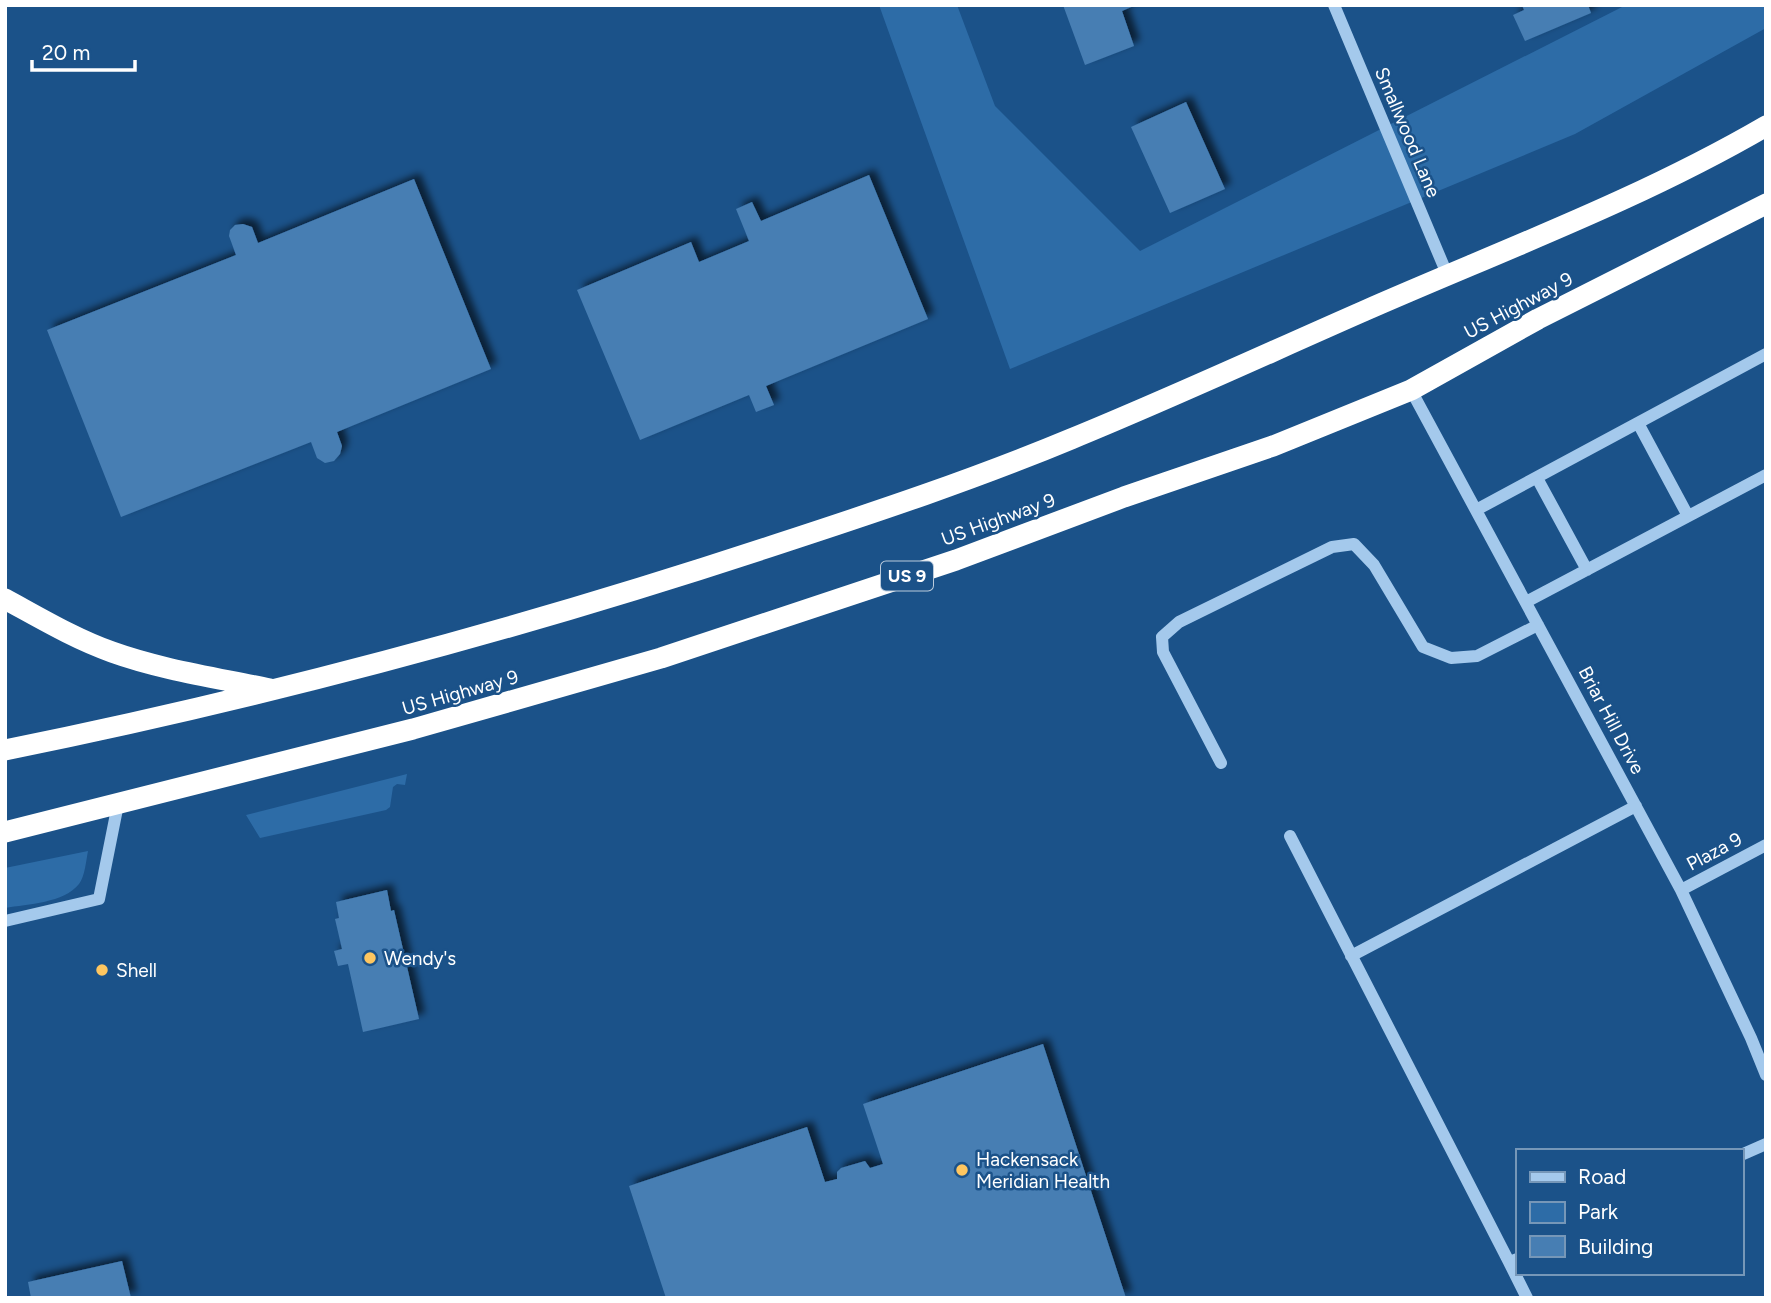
<svg xmlns="http://www.w3.org/2000/svg" width="1771" height="1303" font-family="Figtree,sans-serif">
<defs>
<filter id="shadow"><feDropShadow dx="6" dy="-6" stdDeviation="3.5" flood-color="#0009"/></filter>
</defs>
<rect width="100%" height="100%" fill="#1b5289"/>
<path fill="#2d6ca7" d="M 879,5 L 957,5 L 995,106 L 1140,251 L 1626,5 L 1766,5 L 1766,28 L 1575,134 L 1010,369 Z
M 407,774 L 405,785 L 397,784 L 393,787 L 390,807 L 386,810 L 260,838 L 246,815 Z
M 88,851 C 86,861 85,876 79,884 C 64,903 28,904 5,908 L 5,868 Z"/>
<path fill="#477eb3" filter="url(#shadow)" d="M 1063,5 L 1136,5 L 1122,11 L 1134,46 L 1085,65 Z
M 1522,5 L 1588,5 L 1591,13 L 1525,41 L 1513,15 L 1524,10 Z
M 1186,102 L 1225,189 L 1170,213 L 1131,127 Z
M 869,175 L 928,319 L 766,386 L 774,405 L 756,412 L 749,395 L 640,440 L 577,290 L 691,242 L 699,262 L 749,241 L 736,209 L 752,202 L 761,221 Z
M 414,179 L 491,369 L 337,432 L 342,446 L 340,454 L 334,461 L 325,463 L 317,458 L 311,442 L 121,517 L 47,330 L 236,255 L 229,236 L 230,230 L 235,225 L 243,224 L 252,227 L 258,243 Z
M 387,890 L 391,911 L 394,910 L 419,1019 L 363,1032 L 348,964 L 338,966 L 334,951 L 342,949 L 335,919 L 339,918 L 336,902 Z
M 1043,1044 L 1126,1298 L 666,1298 L 629,1186 L 807,1127 L 825,1182 L 837,1179 L 837,1172 L 841,1168 L 865,1161 L 870,1168 L 883,1164 L 863,1104 Z
M 122,1261 L 131,1298 L 31,1298 L 28,1282 Z"/>
<g fill="none" stroke-linecap="round" stroke-linejoin="round">
<path stroke="#a4c9ec" stroke-width="12" d="M 1334,5 L 1447,274
M 1411,390 L 1681,890 L 1751,1038 L 1766,1075
M 1638,423 L 1688,516
M 1537,478 L 1587,570
M 1476,510 L 1766,354
M 1526,602 L 1766,475
M 1221,763 L 1163,652 L 1162,637 L 1179,622 L 1332,547 L 1354,544 L 1374,565 L 1423,647 L 1451,658 L 1477,656 L 1538,625
M 1290,836 L 1509,1262 L 1517,1259
M 1681,890 L 1766,845
M 5,921 L 99,899 L 118,804
M 1351,956 L 1636,806
M 1741,1155 L 1766,1144
M 1509,1262 L 1527,1298"/>
<path stroke="#fff" stroke-width="21" d="M 5,599 C 40,618 75,639 112,652 C 162,670 218,678 270,689
M 5,750 C 267,697 524,628 778,544 C 876,512 975,479 1071,439 C 1169,399 1266,354 1364,311 C 1498,252 1639,200 1766,126
M 5,832 L 413,729 L 661,658 L 956,560 L 1124,497 L 1273,446 L 1411,390 L 1538,319 L 1766,204"/>
</g>
<g fill="#fec660" stroke="#1b5289" stroke-width="2.5">
<circle cx="370" cy="958" r="7"/>
<circle cx="102" cy="970" r="7"/>
<circle cx="962" cy="1170" r="7"/>
</g>
<g text-anchor="middle" stroke-width="5" stroke-linejoin="round" paint-order="stroke">
<rect fill="#1b5289" stroke="#bbcbdc" stroke-width="2" x="881" y="561.5" width="52" height="29" rx="5"/>
<g font-size="18" font-weight="bold" fill="#fff">
<text x="907" y="582">US 9</text>
</g>
<g font-size="19" fill="#fff" stroke="#1b5289">
<text transform="translate(1408 132) rotate(67)" y="7">Smallwood Lane</text>
<text transform="translate(1518 305) rotate(-28)" y="7">US Highway 9</text>
<text transform="translate(998 519) rotate(-20)" y="7">US Highway 9</text>
<text transform="translate(460 692) rotate(-16)" y="7">US Highway 9</text>
<text transform="translate(1612 720) rotate(62)" y="7">Briar Hill Drive</text>
<text transform="translate(1714 851) rotate(-28)" y="7">Plaza 9</text>
</g>
<g font-size="19" fill="#fff" stroke="#1b5289" text-anchor="start">
<text x="384" y="965">Wendy's</text>
<text x="116" y="977">Shell</text>
<text x="976" y="1166">Hackensack<tspan x="976" dy="22">Meridian Health</tspan></text>
</g>
</g>
<rect width="1771" height="1303" fill="none" stroke="#ffffff" stroke-width="14"/>
<rect x="1516" y="1149" width="228" height="126" fill="#1b5289" stroke="#7697b8" stroke-width="2"/>
<rect x="1530" y="1172" width="35" height="10" fill="#a4c9ec" stroke="#7697b8" stroke-width="2"/>
<text x="1578" y="1184" font-size="21" fill="#ffffff">Road</text>
<rect x="1530" y="1202" width="35" height="21" fill="#2d6ca7" stroke="#7697b8" stroke-width="2"/>
<text x="1578" y="1219" font-size="21" fill="#ffffff">Park</text>
<rect x="1530" y="1236" width="35" height="21" fill="#477eb3" stroke="#7697b8" stroke-width="2"/>
<text x="1578" y="1254" font-size="21" fill="#ffffff">Building</text>
<path d="M32 60v10h103v-10" fill="none" stroke="#ffffff" stroke-width="3.5"/>
<text x="42" y="60" font-size="21" fill="#ffffff" stroke="#1b5289" stroke-width="5" paint-order="stroke">20 m</text>
</svg>
